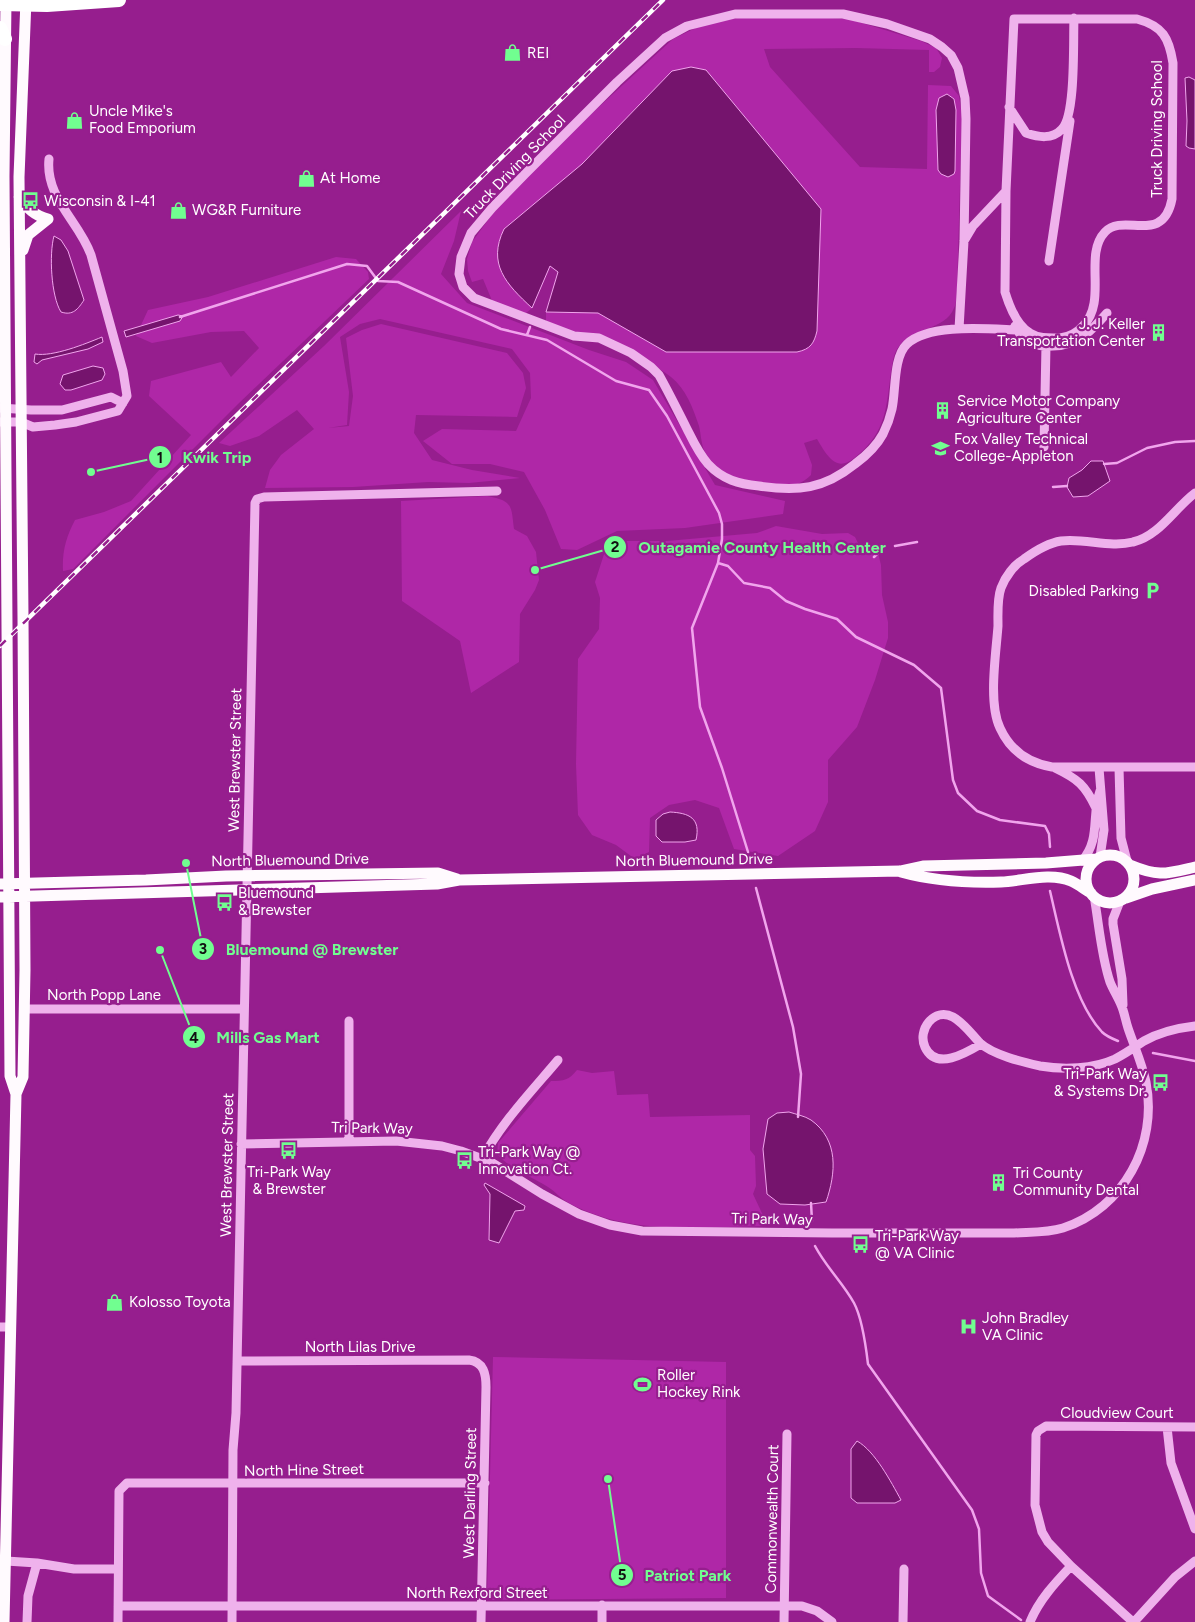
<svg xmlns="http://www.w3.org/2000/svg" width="1195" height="1622" font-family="Figtree,sans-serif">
<rect width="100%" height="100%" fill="#961e8e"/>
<path fill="#af27a7" d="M 808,17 L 849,19 L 921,41 L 936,48 L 942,58 L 940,67 L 934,72 L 929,72 L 929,50 L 856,48 L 764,49 L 770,67 L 860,167 L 927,169 L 928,85 L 951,86 L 959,96 L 962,115 L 957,289 C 956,295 957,303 954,308 C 945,331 911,327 897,349 C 892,358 892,369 890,379 C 886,414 883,436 853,459 C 835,473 825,452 817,439 L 804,443 L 812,465 L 811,475 C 796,489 789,486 769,484 C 746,481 715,476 705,452 C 701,444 701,434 699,426 C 693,408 686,389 671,377 C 656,365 638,359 621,351 C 596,341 571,331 546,323 L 546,312 L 598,313 L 666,352 L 582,164 L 504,229 L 498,263 L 502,274 L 532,308 L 525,314 L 493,303 L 483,279 L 472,282 L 468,271 L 467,259 L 472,242 L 499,205 L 577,127 L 673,39 L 706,23 L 737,18 Z
M 461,211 L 454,241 L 441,274 L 467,303 L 589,350 L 626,362 L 653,380 L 715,485 L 785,501 L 783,514 L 685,528 L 617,531 L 577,550 L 561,549 L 545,510 L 524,472 L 490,464 L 452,464 L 423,441 L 442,429 L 516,431 L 531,398 L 530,373 L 512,349 L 380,319 L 360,324 L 340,337 L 349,392 L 347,425 L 328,428 L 349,426 L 353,396 L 346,338 L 362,330 L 381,324 L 507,353 L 523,373 L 526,388 L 517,417 L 416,415 L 414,433 L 432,460 L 472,470 L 520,478 L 469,483 L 428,482 L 353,487 L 265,488 L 270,470 L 281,455 L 314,429 L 297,410 L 259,436 L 230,446 L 219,443 L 324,346 Z
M 336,257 L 356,259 L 368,272 L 369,279 L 238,404 L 73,569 L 63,571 C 62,552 66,537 75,520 L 104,512 L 131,501 L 191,435 L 149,396 L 151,381 L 221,362 L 231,377 L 259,348 L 244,331 L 211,332 L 152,343 L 136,336 L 148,310 L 208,297 Z
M 487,496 C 513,501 511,505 514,529 L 527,536 L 536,552 L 539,580 L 535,590 L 520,614 L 519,662 L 471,693 L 460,641 L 402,601 L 401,501 Z
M 776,526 L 822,534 L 848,533 L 855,537 L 860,547 L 877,549 L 881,565 L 882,595 L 888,622 L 888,638 L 875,680 L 857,727 L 828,760 L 828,802 L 815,831 L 778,856 L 734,849 L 719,808 L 695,800 L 669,805 L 650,818 L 649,852 L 635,859 L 616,845 L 592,835 L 578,815 L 576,764 L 578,659 L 599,629 L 600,598 L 595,582 L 606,548 L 622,541 L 667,541 L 757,533 Z
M 577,1070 L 592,1073 L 614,1071 L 617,1095 L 648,1094 L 650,1117 L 750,1115 L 750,1150 L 755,1156 L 756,1186 L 753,1194 L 768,1226 C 701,1227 630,1236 569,1203 C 561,1199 556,1192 548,1187 C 531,1176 510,1169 497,1154 L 498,1143 L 551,1081 C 564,1081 569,1080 577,1070 Z
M 493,1357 L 726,1362 L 726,1598 L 491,1600 L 487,1595 Z"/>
<path fill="#75146d" stroke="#f1a5ed" d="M 691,67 L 706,70 L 821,209 L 817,331 C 814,343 811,349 797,352 L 666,352 L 598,313 L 546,312 L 558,272 L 550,266 L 532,308 C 506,284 487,264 504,229 L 582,164 L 672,71 Z
M 1189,77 L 1195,80 L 1195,149 L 1189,148 L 1186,146 L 1187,121 L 1185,78 Z
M 947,94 L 954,99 L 956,110 L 955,171 L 954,174 L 948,177 L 941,174 L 938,170 L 936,110 L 939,98 Z
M 54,236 L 61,240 L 68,251 L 84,300 C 78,309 73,316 61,312 C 51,296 49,254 54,236 Z
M 178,315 L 183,316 L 180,321 L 126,337 L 124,331 Z
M 102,337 L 103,342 L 88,349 L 42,360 L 37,364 L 34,362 L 35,354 C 53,357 85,344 102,337 Z
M 93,366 L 103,368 L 105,374 L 102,380 L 71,390 L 65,390 L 60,384 L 63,375 Z
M 1091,461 L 1103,461 L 1110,481 L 1088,496 L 1073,497 L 1067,487 L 1069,478 L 1082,470 Z
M 670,812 C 689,813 701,818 696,840 L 685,842 L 662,842 L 656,836 L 656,820 L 663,814 Z
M 789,1112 C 795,1114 805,1116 811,1120 C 839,1140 836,1173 826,1202 L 805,1205 L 780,1204 L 767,1194 L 763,1149 L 768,1119 L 777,1113 Z
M 485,1183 L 525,1206 L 524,1210 L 515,1211 L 499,1243 L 489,1240 L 490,1194 L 484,1185 Z
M 857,1441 C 875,1451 891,1482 901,1500 L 895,1503 L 857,1503 L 851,1498 L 851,1449 Z"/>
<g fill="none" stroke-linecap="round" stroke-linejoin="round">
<path stroke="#f1a5ed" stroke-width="2.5" d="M 180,317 L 347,264 L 367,266 L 378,281 L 398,282 L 501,329 L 547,340 L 616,381 L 649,390 L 667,416 L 719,513 L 722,524 L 722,539 L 718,563 L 692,628 L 700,707 L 722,768 L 748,852
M 527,335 L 530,327
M 1104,464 L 1117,463 L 1147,448 L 1175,442 L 1195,441
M 1053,487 L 1067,486
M 895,546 L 917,542
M 874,557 L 879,552
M 718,563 L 728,566 L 744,583 L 770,588 L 786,601 L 805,609 L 837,619 L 856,637 L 914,665 L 941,688 L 953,780 L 958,793 L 977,811 L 1000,820 L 1045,826 L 1049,834 L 1050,847
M 756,888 L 793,1027 L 801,1074 L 798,1117
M 1050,891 C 1060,933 1072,1000 1102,1032 C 1106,1036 1113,1039 1118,1041
M 1153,1053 L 1195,1061
M 811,1203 L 812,1221
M 815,1246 C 826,1267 843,1283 854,1303 C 862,1318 866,1347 868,1364 L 972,1510 L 979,1529 L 981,1573 L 988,1596 L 1021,1620"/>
<path stroke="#efb2ec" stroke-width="9" d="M 1009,107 L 1026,133 C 1038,137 1052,140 1062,129 C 1076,115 1073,40 1074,18
M 964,241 L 973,226 L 1006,191 L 1014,19 L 1137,19 C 1163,26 1169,38 1173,63 L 1172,199 C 1163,246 1124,212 1105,232 C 1083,255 1108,301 1083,326 C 1077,333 1069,337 1060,338 C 1049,338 1040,339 1030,333 C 1017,326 1009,305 1005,292 L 1006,191
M 1049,261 L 1070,121
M 1015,326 C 1017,329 1019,333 1021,336 C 1036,352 1069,347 1084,336 C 1093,329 1100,321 1107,313
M 959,329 L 964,241 L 966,119 L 965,98 L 958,68 L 951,55 L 942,47 L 930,39 L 887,24 L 843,14 L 735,14 L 687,26 L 665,38 L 617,82 L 525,174 L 492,208 L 471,233 L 461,257 L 459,274 L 463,287 L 474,298 L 574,336 L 599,338 L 631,353 L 651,367 L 659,375 C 669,393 678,411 687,429 C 693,441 699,454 708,464 C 723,480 739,484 759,486 C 798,492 824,489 855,464 C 866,456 876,447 883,434 C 887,426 890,418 892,409 C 896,391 893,357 907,344 C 929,323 989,329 1018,330
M 0,408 L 31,410 L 62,410 L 111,397 L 123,403
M 0,422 L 21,422 L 33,427 L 55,425 L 76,422 L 118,411 L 127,396 L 123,371 L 91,255 C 79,221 45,198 49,159
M 1044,447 L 1046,345
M 1195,493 C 1174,509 1159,536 1133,542 C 1110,548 1085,538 1061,541 C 1048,543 1035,551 1024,559 C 1014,565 1005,577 1001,588 C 997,599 998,614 998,626 C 996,654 988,703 1000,728 C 1010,750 1028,763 1052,767 L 1195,767
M 1055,768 C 1078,779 1085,785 1096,808
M 1099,768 L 1104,830 L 1100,857
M 1119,768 L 1121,838 L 1127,861
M 1082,861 C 1101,839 1091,816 1100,791
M 1120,901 L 1113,919 L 1113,924 L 1122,979 L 1123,1005
M 24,1009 L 244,1009
M 349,1021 L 349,1141
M 981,1044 C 966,1053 936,1071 925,1047 C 917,1030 934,1007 953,1017 C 964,1023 972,1035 980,1043 C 993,1055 1023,1062 1040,1066 C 1064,1070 1093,1069 1115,1059 C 1125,1054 1135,1047 1144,1041 C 1160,1032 1178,1028 1195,1026
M 241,1144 L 396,1141 L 442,1146 L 461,1151 L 491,1162 L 542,1194 L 579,1214 L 610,1225 L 642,1231 L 832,1233 L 1014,1233 C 1030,1232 1047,1233 1063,1228 C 1124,1208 1158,1144 1146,1082 C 1142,1063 1134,1046 1128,1028 C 1126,1022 1125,1016 1123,1010 C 1120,1000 1114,992 1110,982 C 1101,955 1099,924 1094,896
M 482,1159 C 502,1122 531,1092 558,1060
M 0,1327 L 11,1327
M 237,1361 L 469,1360 C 484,1362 486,1374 486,1387 L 481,1622
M 1167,1427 L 1171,1463 L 1195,1529
M 6,1561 L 37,1563 L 74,1569 L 118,1569
M 118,1606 L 802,1606 L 817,1611 L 832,1622
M 27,1622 L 28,1596 L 37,1563
M 118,1622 L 119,1491 L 127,1483 L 485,1483
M 232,1622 L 233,1450 L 236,1413 L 255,503 L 257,499 L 264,497 L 497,491
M 602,1622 L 602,1605
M 784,1622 L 787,1434
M 903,1622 L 904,1569
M 1030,1622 C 1039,1600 1055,1583 1071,1566
M 1133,1622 L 1071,1566 L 1048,1542 L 1042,1532 L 1035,1505 L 1036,1435 L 1038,1431 L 1046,1426 L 1195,1427
M 1134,1622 L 1175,1577 L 1195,1561"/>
<path stroke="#fffafe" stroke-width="11" d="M 19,197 C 27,208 35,216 48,219
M 23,250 L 28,235 L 48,219
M1086 879a24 24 0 1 1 48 0a24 24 0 1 1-48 0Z
M 1130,865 C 1159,877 1165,874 1195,867
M 901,872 C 933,881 969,883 1001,882 C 1023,881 1050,872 1071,881 C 1078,884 1084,889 1091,893
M 0,884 L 146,880 L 226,876 L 438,873 L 457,879
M 0,897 L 437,884 L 459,880 L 900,871 L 923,866 L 1046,863 L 1096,859
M 1126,898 L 1152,889 L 1195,880
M 16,1094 L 23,1077 L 25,970 L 23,617 L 19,177 L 26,0
M 4,1622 L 16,1094 L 10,1076 L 4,176 L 6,0"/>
<path stroke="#fff" stroke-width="14" d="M 0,4 L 47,5 L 119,0
M 0,28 L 5,39"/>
<defs>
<path id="rail" d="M 0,646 L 663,0"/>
</defs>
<use href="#rail" stroke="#fff" stroke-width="4.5"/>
<use href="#rail" stroke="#961e8e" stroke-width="2.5" stroke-dasharray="8" stroke-linecap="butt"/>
</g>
<defs>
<symbol id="shop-bare" viewBox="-9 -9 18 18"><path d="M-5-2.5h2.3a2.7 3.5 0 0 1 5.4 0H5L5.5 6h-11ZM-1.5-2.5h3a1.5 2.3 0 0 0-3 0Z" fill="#71fe90" stroke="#961e8e" stroke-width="2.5" paint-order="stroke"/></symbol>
<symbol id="bus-bare" viewBox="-9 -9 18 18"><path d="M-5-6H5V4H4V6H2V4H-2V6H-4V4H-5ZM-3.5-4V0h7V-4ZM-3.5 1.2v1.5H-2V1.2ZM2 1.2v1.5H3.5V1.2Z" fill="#71fe90" stroke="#961e8e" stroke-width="2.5" paint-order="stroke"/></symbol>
<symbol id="building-bare" viewBox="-9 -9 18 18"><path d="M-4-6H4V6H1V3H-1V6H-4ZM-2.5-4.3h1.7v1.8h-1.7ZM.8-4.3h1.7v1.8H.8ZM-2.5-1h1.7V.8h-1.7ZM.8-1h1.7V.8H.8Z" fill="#71fe90" stroke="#961e8e" stroke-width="2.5" paint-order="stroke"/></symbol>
<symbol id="university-bare" viewBox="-9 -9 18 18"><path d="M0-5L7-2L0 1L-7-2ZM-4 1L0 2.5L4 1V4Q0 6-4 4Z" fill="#71fe90" stroke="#961e8e" stroke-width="2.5" paint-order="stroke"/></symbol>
<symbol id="parking-bare" viewBox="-9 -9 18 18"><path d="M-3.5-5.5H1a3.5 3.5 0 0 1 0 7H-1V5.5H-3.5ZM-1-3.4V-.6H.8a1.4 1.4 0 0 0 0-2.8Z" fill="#71fe90" stroke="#961e8e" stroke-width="2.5" paint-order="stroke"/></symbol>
<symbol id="hospital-bare" viewBox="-9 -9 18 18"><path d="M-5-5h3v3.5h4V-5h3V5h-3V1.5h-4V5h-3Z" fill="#71fe90" stroke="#961e8e" stroke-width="2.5" paint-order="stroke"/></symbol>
<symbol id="stadium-bare" viewBox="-9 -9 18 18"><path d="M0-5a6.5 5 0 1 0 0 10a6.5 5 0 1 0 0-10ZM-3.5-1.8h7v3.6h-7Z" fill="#71fe90" stroke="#961e8e" stroke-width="2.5" paint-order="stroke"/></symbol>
</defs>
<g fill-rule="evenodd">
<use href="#shop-bare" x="500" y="40" width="25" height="25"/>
<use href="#shop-bare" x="62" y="108" width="25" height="25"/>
<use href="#shop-bare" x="294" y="166" width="25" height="25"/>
<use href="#bus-bare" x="18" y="188" width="25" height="25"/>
<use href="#shop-bare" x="166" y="198" width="25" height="25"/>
<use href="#building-bare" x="1146" y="320" width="25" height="25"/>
<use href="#building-bare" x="930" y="398" width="25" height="25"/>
<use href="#university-bare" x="928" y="436" width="25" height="25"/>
<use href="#parking-bare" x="1140" y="578" width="25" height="25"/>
<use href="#bus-bare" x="212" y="890" width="25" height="25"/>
<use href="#bus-bare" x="1148" y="1070" width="25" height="25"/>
<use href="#bus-bare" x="276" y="1138" width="25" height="25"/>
<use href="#bus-bare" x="452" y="1148" width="25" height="25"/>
<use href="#building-bare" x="986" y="1170" width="25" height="25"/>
<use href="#bus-bare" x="848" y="1232" width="25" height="25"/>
<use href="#shop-bare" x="102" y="1290" width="25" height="25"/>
<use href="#hospital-bare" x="956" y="1314" width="25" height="25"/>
<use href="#stadium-bare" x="630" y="1372" width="25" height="25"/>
</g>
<g text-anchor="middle" stroke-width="4.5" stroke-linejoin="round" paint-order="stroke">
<g font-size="15" fill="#fff" stroke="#961e8e" text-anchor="start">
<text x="527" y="58">REI</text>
<text x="89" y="116">Uncle Mike's<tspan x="89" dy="17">Food Emporium</tspan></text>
<text x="320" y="183">At Home</text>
<text x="44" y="206">Wisconsin &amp; I-41</text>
<text x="192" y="215">WG&amp;R Furniture</text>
<text x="1145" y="329" text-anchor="end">J. J. Keller<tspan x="1145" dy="17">Transportation Center</tspan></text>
<text x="957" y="406">Service Motor Company<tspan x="957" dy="17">Agriculture Center</tspan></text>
<text x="954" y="444">Fox Valley Technical<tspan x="954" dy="17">College-Appleton</tspan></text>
<text x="1139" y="596" text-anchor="end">Disabled Parking</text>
<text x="238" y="898">Bluemound<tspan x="238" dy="17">&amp; Brewster</tspan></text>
<text x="1147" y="1079" text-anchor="end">Tri-Park Way<tspan x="1147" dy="17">&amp; Systems Dr.</tspan></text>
<text x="478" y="1157">Tri-Park Way @<tspan x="478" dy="17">Innovation Ct.</tspan></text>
<text x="289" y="1177" text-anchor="middle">Tri-Park Way<tspan x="289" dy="17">&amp; Brewster</tspan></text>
<text x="1013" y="1178">Tri County<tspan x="1013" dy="17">Community Dental</tspan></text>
<text x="875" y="1241">Tri-Park Way<tspan x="875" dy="17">@ VA Clinic</tspan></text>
<text x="129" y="1307">Kolosso Toyota</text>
<text x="982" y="1323">John Bradley<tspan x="982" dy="17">VA Clinic</tspan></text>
<text x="657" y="1380">Roller<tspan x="657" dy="17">Hockey Rink</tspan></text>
</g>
<g font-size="15" fill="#fff" stroke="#961e8e">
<text transform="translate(1157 129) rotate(-90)" y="5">Truck Driving School</text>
<text transform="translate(515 167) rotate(-46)" y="5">Truck Driving School</text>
<text transform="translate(235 760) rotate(-89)" y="5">West Brewster Street</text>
<text transform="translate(290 860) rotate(-1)" y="5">North Bluemound Drive</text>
<text transform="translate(694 860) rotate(-1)" y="5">North Bluemound Drive</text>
<text x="104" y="1000">North Popp Lane</text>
<text transform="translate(372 1128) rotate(1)" y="5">Tri Park Way</text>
<text transform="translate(227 1165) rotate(-89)" y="5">West Brewster Street</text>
<text transform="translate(772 1219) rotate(1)" y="5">Tri Park Way</text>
<text x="360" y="1352">North Lilas Drive</text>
<text x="1117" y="1418">Cloudview Court</text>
<text transform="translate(304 1470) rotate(-1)" y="5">North Hine Street</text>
<text transform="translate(470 1493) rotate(-89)" y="5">West Darling Street</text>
<text transform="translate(772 1519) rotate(-89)" y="5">Commonwealth Court</text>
<text x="477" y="1598">North Rexford Street</text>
</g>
</g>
<path fill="none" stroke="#71fe90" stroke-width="2" d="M91 472L160 457M535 570L615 547M186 863L203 949M160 950L194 1037M608 1479L622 1575"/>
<g fill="#71fe90" stroke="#961e8e" stroke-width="2">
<circle cx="91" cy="472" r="5"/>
<circle cx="535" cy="570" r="5"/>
<circle cx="186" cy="863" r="5"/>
<circle cx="160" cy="950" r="5"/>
<circle cx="608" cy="1479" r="5"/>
<circle cx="160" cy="457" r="12"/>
<circle cx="615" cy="547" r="12"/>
<circle cx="203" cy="949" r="12"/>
<circle cx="194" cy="1037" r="12"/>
<circle cx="622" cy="1575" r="12"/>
</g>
<g font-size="15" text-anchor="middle" font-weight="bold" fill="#111">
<text x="160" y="463">1</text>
<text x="615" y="552">2</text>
<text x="203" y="954">3</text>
<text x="194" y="1043">4</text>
<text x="622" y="1580">5</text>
</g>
<g font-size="16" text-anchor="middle" font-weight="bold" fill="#71fe90" stroke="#961e8e" stroke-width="4.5" stroke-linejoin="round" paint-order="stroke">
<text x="217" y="463">Kwik Trip</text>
<text x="762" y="553">Outagamie County Health Center</text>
<text x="312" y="955">Bluemound @ Brewster</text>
<text x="268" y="1043">Mills Gas Mart</text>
<text x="688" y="1581">Patriot Park</text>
</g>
</svg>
